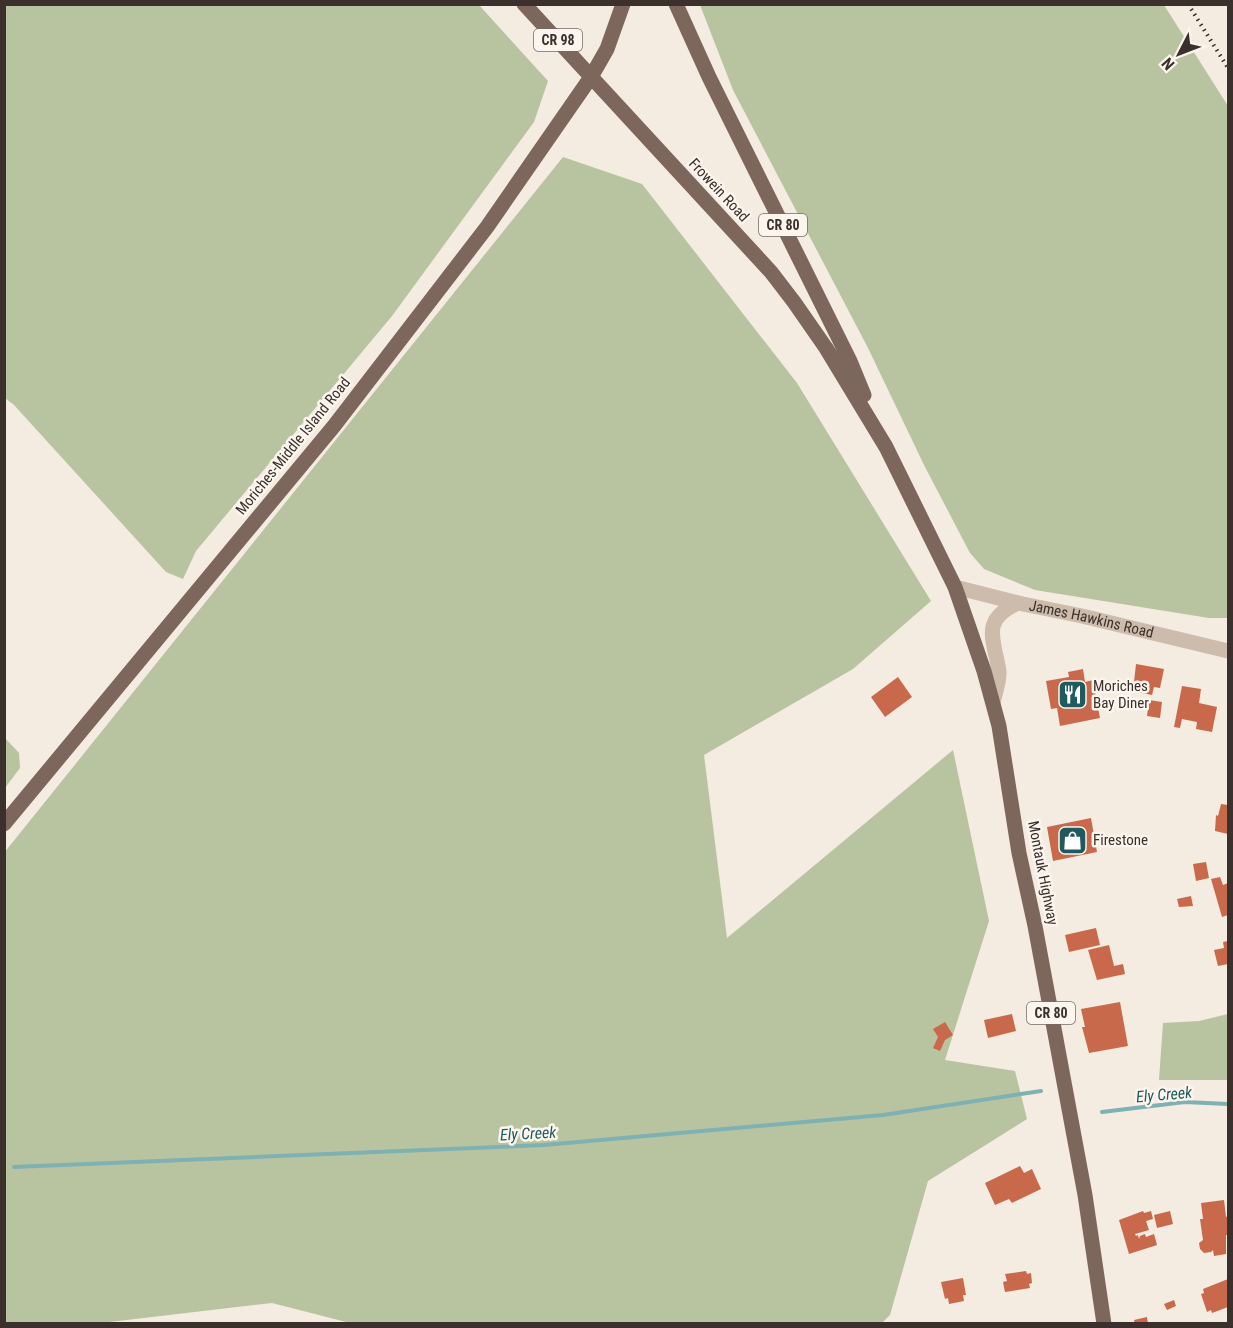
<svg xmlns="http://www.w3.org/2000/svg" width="1233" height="1328" font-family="'Roboto Condensed',sans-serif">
<rect width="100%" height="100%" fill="#f4ebe1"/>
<path fill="#b8c4a0" d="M 4,5 L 479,5 L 548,81 L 534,122 L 392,316 L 196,551 L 183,579 L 166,572 L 14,405 L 5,398 Z
M 700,5 L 1164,5 L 1228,106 L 1228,618 L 1209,618 L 1035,590 L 984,569 L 970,553 L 925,467 L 868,348 L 733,90 Z
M 563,157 L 642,184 L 797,383 L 931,601 L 853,669 L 704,755 L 727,938 L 953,750 L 989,921 L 945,1060 L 1015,1071 L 1027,1119 L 928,1181 L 890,1315 L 882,1323 L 354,1324 L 272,1303 L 101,1323 L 5,1323 L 4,853 Z
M 5,738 L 19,753 L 20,768 L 5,788 Z
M 1228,1014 L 1228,1080 L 1159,1080 L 1163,1023 L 1199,1021 Z"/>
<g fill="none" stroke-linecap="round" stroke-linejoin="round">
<path stroke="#7fb0b2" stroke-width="4" d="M 1102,1112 L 1185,1102 L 1228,1104
M 14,1167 L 544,1145 L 883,1115 L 1041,1091"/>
</g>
<path fill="#c8694b" d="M 1136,664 L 1164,669 L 1160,688 L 1154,687 L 1152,695 L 1133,691 Z
M 1083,669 L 1085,682 L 1093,680 L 1100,718 L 1060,726 L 1057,708 L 1051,709 L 1046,681 L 1069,677 L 1068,672 Z
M 898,677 L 912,697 L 885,717 L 871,697 Z
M 1182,686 L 1201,689 L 1199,703 L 1217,707 L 1212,732 L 1196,729 L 1197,722 L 1182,719 L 1180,728 L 1174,727 Z
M 1149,700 L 1162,702 L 1160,718 L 1147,716 Z
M 1221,804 L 1228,805 L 1228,834 L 1215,831 L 1216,815 L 1218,816 Z
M 1091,818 L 1097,852 L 1053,861 L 1047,827 Z
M 1206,862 L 1209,878 L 1196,881 L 1193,864 Z
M 1220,877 L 1223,885 L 1228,883 L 1228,915 L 1222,917 L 1211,879 Z
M 1191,896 L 1193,906 L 1179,907 L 1177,899 Z
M 1096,928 L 1100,945 L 1069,952 L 1065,935 Z
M 1228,941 L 1228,964 L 1218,966 L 1214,950 L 1224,948 L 1223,942 Z
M 1109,945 L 1114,966 L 1123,964 L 1125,974 L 1097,980 L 1088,950 Z
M 1120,1002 L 1128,1046 L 1089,1053 L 1082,1027 L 1085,1027 L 1081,1009 Z
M 1012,1014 L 1016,1031 L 988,1038 L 984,1020 Z
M 945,1022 L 953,1035 L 945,1040 L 940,1051 L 933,1048 L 938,1037 L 933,1029 Z
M 1020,1166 L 1024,1173 L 1032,1169 L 1041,1189 L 1012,1203 L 1009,1199 L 995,1205 L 985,1183 Z
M 1224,1200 L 1226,1217 L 1228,1216 L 1228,1235 L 1226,1235 L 1226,1254 L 1214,1256 L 1213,1250 L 1211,1252 L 1204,1253 L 1200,1249 L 1199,1243 L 1203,1240 L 1200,1219 L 1203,1219 L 1201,1203 Z
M 1143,1211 L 1144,1213 L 1151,1211 L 1153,1219 L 1146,1221 L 1149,1230 L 1135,1234 L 1136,1236 L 1138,1235 L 1139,1239 L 1140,1236 L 1145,1234 L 1146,1237 L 1154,1234 L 1157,1245 L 1129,1254 L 1119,1220 Z
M 1170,1211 L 1173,1224 L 1157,1228 L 1154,1215 Z
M 1026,1271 L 1027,1274 L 1031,1273 L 1032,1283 L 1029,1284 L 1030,1288 L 1005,1292 L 1003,1282 L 1007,1281 L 1005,1274 Z
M 963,1278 L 966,1295 L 963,1295 L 964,1301 L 949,1304 L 948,1298 L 945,1299 L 941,1282 Z
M 1228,1279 L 1228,1307 L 1212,1313 L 1211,1310 L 1207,1312 L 1201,1294 L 1204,1293 L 1203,1289 Z
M 1174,1300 L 1176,1306 L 1167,1310 L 1164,1304 Z
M 1147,1317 L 1148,1324 L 1135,1324 L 1134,1320 Z"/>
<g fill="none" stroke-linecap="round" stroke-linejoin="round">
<g stroke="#cdbbac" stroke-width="15">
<path id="s1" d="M 955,587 L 1018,603 L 1082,616 L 1228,651"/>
<path d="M 993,703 C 995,693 1000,680 999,671 C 994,639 980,620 1018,603"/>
</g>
<path stroke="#7d675c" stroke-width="15" d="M 524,4 L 771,272 L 794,302 L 826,348 L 886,447 L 955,587 L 984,671 L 999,726 L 1019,853 L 1035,926 L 1085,1195 L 1104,1324
M 676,4 L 709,77 L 850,361 L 864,395
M 4,824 L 334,426 L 487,227 L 591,77 L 607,49 L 623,4"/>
<path stroke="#3b302b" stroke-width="4" stroke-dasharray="1.5 4.5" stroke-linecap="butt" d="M 1188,4 L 1228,68"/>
</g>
<defs>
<symbol id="restaurant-square" viewBox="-11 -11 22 22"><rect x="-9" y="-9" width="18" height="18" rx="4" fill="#1f5a5e" stroke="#fbf5ee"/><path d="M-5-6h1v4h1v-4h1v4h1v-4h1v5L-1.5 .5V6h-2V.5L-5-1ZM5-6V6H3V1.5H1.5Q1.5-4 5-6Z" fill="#fff"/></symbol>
<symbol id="shop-square" viewBox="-11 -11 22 22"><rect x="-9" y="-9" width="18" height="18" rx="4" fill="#1f5a5e" stroke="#fbf5ee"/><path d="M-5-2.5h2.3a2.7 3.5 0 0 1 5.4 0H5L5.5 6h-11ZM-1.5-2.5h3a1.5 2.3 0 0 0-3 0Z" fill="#fff"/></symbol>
</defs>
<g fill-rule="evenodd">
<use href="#restaurant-square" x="1056" y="678" width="33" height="33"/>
<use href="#shop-square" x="1056" y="824" width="33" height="33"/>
</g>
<g text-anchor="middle" stroke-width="5" stroke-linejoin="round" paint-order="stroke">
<g fill="#fbf5ee" stroke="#756b66" stroke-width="1.5">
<rect x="534" y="29" width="48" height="22" rx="4.5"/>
<rect x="759" y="214" width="48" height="22" rx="4.5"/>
<rect x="1027" y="1002" width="48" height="22" rx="4.5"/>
</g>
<g font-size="14" font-weight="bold" fill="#3b302b">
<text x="558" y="45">CR 98</text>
<text x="783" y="230">CR 80</text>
<text x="1051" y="1018">CR 80</text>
</g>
<g font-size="15" fill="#3b302b" stroke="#fbf5ee">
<text transform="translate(719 190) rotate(47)" y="5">Frowein Road</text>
<text transform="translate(293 446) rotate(-51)" y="5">Moriches-Middle Island Road</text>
<text dy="5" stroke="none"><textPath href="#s1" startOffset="140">James Hawkins Road</textPath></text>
<text transform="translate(1043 873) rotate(79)" y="5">Montauk Highway</text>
</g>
<g font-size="15" fill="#3b302b" stroke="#fbf5ee" text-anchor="start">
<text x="1093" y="691">Moriches<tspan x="1093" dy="17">Bay Diner</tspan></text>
<text x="1093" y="845">Firestone</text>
</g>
<g font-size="16" font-style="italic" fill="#1f5a5e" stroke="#fbf5ee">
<text transform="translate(1164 1094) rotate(-5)" y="6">Ely Creek</text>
<text transform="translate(528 1133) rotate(-3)" y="6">Ely Creek</text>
</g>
</g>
<rect width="1233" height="1328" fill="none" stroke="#3b302b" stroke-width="12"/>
<g transform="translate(1179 54) rotate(228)" stroke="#fbf5ee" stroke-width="4.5" paint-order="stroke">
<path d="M0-4.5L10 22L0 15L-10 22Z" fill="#3b302b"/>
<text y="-9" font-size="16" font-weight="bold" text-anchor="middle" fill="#3b302b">N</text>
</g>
</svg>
